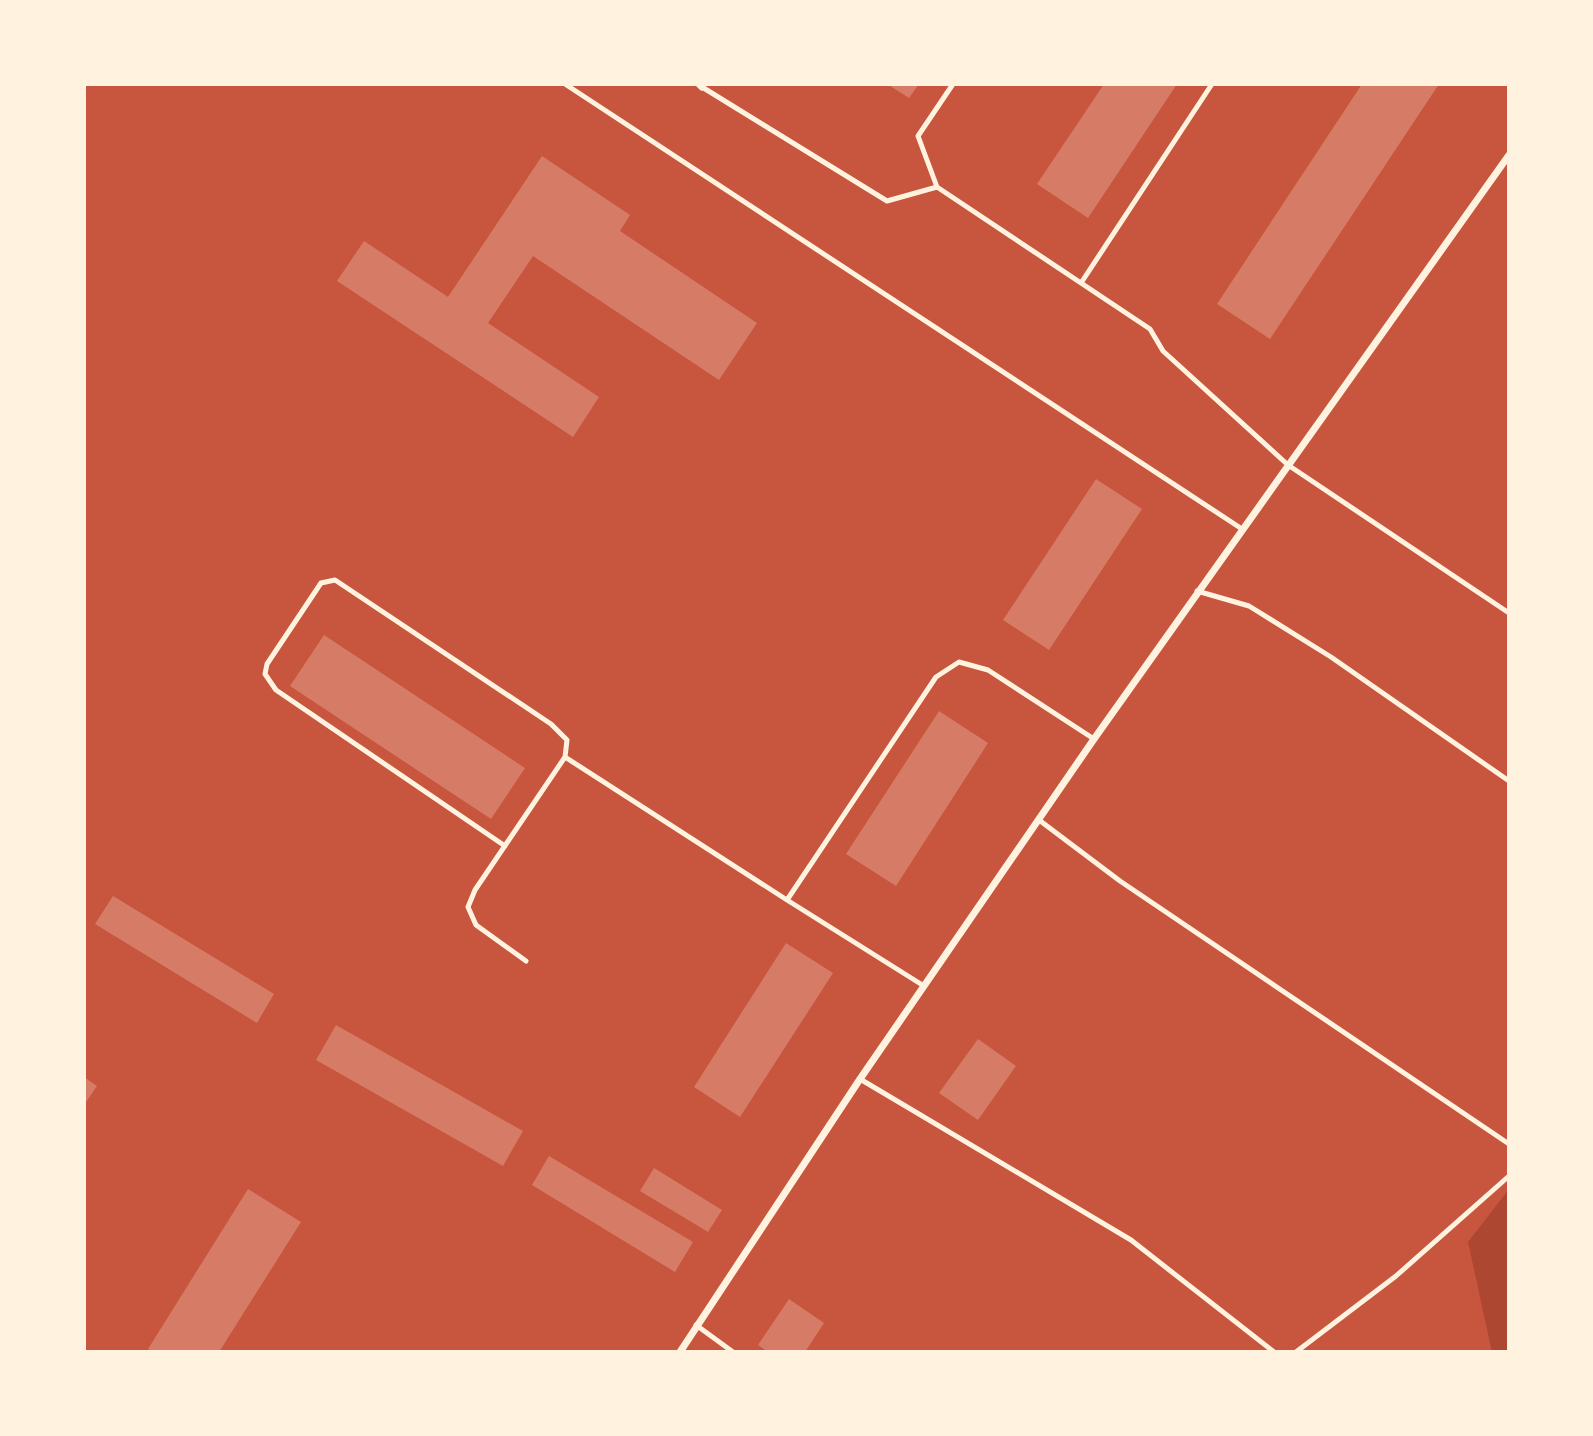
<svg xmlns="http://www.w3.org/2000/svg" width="1593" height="1436" font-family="Mulish,sans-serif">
<rect width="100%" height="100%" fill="#c8553d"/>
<path fill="#ae4732" d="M 1509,1189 L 1509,1352 L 1492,1352 L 1468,1242 Z"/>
<path fill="#d67c66" d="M 887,84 L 919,84 L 909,98 Z
M 1104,84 L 1177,84 L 1088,218 L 1037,184 Z
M 1362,84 L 1439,84 L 1270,339 L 1217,304 Z
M 542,156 L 630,215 L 620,231 L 757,323 L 719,380 L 533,256 L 488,323 L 599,397 L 573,437 L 337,281 L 364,241 L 448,297 Z
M 1096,479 L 1142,509 L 1049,650 L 1003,620 Z
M 324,635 L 525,768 L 491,819 L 290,686 Z
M 939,711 L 988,743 L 896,886 L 846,854 Z
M 113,896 L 274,994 L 257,1023 L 95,924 Z
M 786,943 L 833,973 L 740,1117 L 694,1087 Z
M 336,1025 L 523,1131 L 503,1166 L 316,1060 Z
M 978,1039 L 1016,1066 L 978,1120 L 939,1093 Z
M 84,1077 L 97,1086 L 84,1105 Z
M 549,1156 L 693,1242 L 675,1272 L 532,1185 Z
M 654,1168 L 722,1210 L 708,1232 L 640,1191 Z
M 248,1189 L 301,1222 L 219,1352 L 153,1352 L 148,1349 Z
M 789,1299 L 824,1323 L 805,1352 L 768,1352 L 758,1345 Z"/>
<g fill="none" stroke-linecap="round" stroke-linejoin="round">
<path stroke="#fff3e0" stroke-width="5" d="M 565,84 L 1242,529
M 702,87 L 887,201 L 937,187 L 1150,329 L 1163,351 L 1288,465 L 1509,613
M 937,187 L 918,136 L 953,84
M 1081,283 L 1212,84
M 1197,591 L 1249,606 L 1331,657 L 1509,781
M 1039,820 L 1120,881 L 1509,1144
M 505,846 L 276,690 L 265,674 L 267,664 L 321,583 L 335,580 L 551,724 L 567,740 L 565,757 L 787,900
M 526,961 L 476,925 L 468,907 L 475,890 L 565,757
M 924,986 L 787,900 L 936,677 L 959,662 L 988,670 L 1094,739
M 860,1079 L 1131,1240 L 1274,1352
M 696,1325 L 733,1352
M 1296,1352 L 1396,1276 L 1509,1176"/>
<path stroke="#fff3e0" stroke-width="7" d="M 699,84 L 702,87
M 680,1352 L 860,1079 L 1094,739 L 1509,155"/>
</g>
<rect width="1593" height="1436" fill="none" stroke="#fff3e0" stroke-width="172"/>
</svg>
